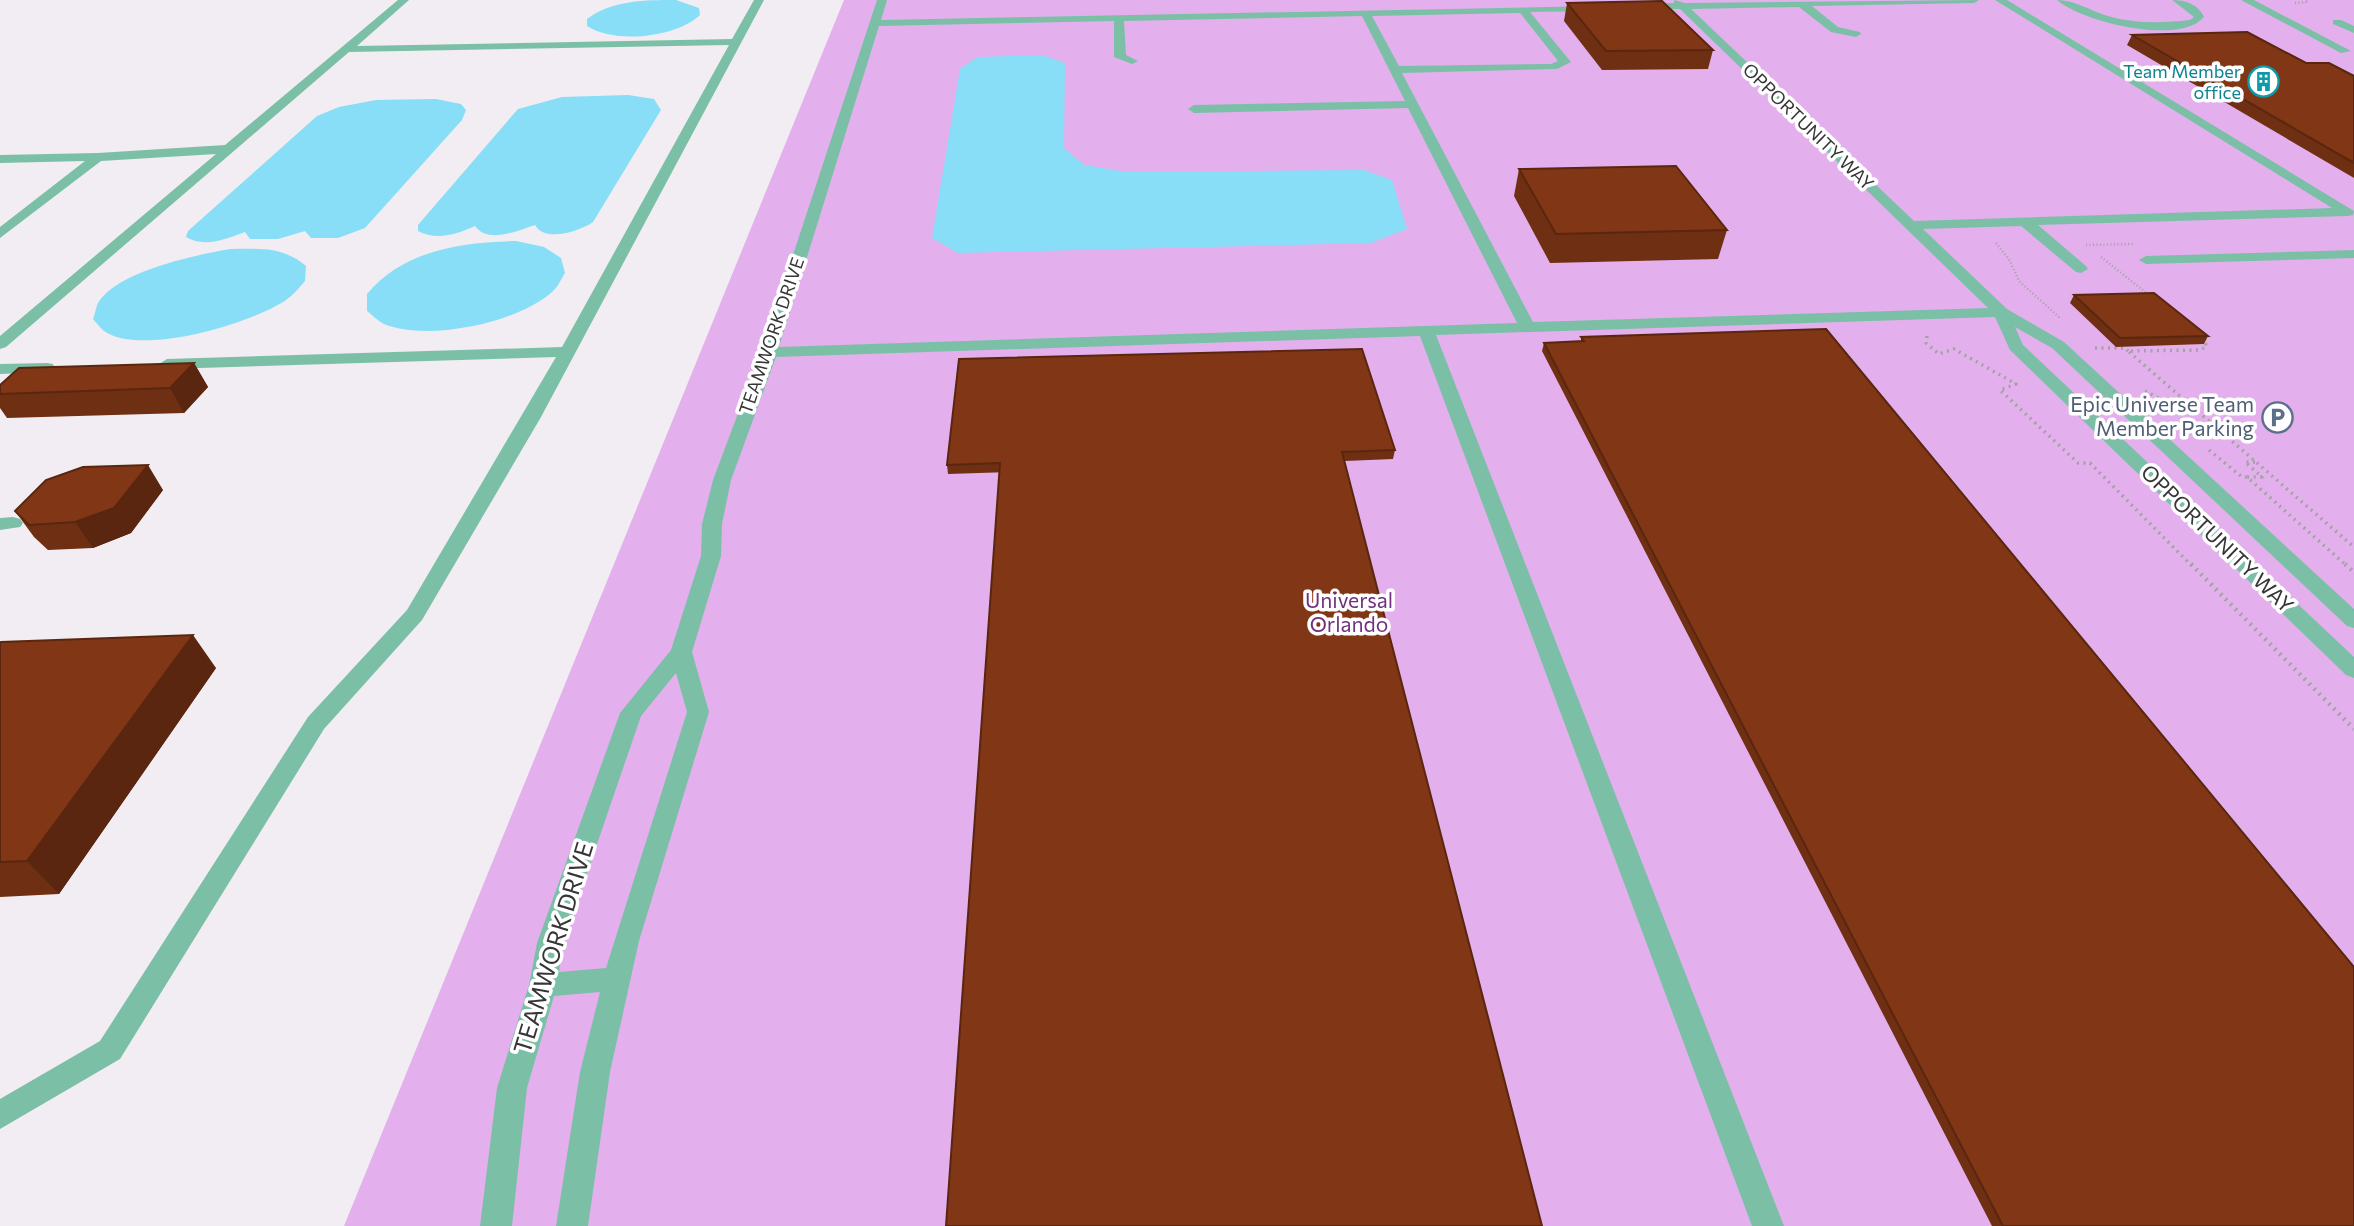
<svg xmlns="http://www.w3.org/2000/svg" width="2354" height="1226" font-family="Commissioner,sans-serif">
<rect width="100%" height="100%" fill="#f1edf2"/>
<path fill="#e3b0ed" d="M 844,0 L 2354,0 L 2354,1226 L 344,1226 Z"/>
<path fill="#87def6" d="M 676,0 L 699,8 L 700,15 C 675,38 615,44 587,26 L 587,19 C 612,0 645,0 676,0 Z
M 1042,55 L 1065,63 L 1064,148 L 1084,165 L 1127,172 L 1364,170 L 1392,180 L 1407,229 L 1371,243 L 958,253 L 932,238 L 960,69 L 977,57 Z
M 628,95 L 654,99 L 661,110 L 593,222 C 580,231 545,243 535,225 C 517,231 488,244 475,226 C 457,234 437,241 418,231 L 418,225 L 518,109 L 562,97 Z
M 376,100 L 436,99 L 461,104 L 466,110 L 462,120 L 365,228 L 338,238 L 311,238 L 305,231 L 278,239 L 250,239 L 245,232 C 226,239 204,248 186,237 L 188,231 L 317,116 L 339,107 Z
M 516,241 L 544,247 L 561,258 L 565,273 C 561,279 558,287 553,291 C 519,323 427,342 384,324 C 378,321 372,315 367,311 L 367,294 C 404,250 461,242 516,241 Z
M 230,249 C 260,249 282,246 306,266 L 305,281 C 299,288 293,295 286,300 C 252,323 141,357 104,331 C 100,328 97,323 93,319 C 95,315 96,307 98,303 C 117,271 196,255 230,249 Z"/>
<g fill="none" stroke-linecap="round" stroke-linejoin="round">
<path stroke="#a4a1a5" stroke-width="2.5" stroke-dasharray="1 2.5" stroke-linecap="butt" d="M 2295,3 L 2308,2 L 2304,0
M 1996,243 L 2010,261 L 2019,281 L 2060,318
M 2086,245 L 2133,244
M 2101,257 L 2149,295"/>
<path stroke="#a4a1a5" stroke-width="3.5" stroke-dasharray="2 4.5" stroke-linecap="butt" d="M 1927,336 L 1926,343 L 1939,354 L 1954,349 L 2016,384 L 2000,390 L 2078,463 L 2090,463 L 2192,566
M 2202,338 L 2207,346 L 2200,350 L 2128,351 L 2354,547
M 2095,348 L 2125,348 L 2128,351
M 2145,391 C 2163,400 2184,410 2186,432
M 2209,450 L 2242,477 L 2247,477
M 2255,462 L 2245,462 L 2262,477 L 2247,477 L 2347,566"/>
<path stroke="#a4a1a5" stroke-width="4.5" stroke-dasharray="2 5" stroke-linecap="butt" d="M 2191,564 L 2354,729
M 2345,564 L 2354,572"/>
<path fill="#7cbfa7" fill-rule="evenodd" d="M 398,0 L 409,0 L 357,46 L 732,39 L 754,0 L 764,0 L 541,417 L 422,620 L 324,729 L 120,1059 L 0,1129 L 0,1099 L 100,1041 L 308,717 L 407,610 L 556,357 L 167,369 L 159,364 L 167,359 L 562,347 L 729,45 L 349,52 L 6,347 L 0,349 L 0,336 L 216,154 L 101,161 L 0,238 L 0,227 L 85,161 L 0,163 L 0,155 L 98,153 L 225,145 Z
M 877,0 L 887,0 L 881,20 L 1597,6 L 1597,10 L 1593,11 L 1530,12 L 1571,62 L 1557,69 L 1402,73 L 1533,322 L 1988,308 L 1680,9 L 1635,9 L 1634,7 L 1639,4 L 1674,3 L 1674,0 L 1685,3 L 1979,0 L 1974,3 L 1812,6 L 1838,27 L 1860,32 L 1861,34 L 1856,37 L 1831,32 L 1799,7 L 1691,9 L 1914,221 L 2332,208 L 1995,0 L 2007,0 L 2354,211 L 2353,215 L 2348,216 L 2038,225 L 2086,266 L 2088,269 L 2081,273 L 2076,272 L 2021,226 L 1923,229 L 2007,309 L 2064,342 L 2354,609 L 2354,628 L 2347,626 L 2052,348 L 2015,327 L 2023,345 L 2354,657 L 2354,678 L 2346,675 L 2010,350 L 1995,317 L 1436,335 L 1784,1226 L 1752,1226 L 1420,336 L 776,357 L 731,480 L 722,524 L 721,556 L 692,652 L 709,712 L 639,941 L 610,1072 L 588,1226 L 556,1226 L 580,1072 L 600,992 L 554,996 L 527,1088 L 512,1226 L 480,1226 L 497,1088 L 529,985 L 537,943 L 620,713 L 671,650 L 701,556 L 702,524 L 713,480 L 761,352 ZM 1520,13 L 1558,61 L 1551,64 L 1399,66 L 1372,16 ZM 1362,16 L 1405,101 L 1194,105 L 1188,109 L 1194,113 L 1408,108 L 1517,323 L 779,347 L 879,26 L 1114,21 L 1114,57 L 1132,64 L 1138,61 L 1126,55 L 1124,21 ZM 676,673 L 687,712 L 606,968 L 559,972 L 563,943 L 641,716 Z
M 2057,0 C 2075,0 2091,11 2108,16 C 2135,24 2163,23 2190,20 L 2194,17 L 2172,0 C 2186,0 2198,4 2204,17 C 2180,46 2082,22 2057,0 Z
M 2241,0 L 2254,0 L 2351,51 L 2341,53 Z
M 2333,20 L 2341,20 L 2354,26 L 2354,33 L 2333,24 Z
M 2354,250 L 2354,258 L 2146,264 L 2139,260 L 2146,256 Z
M 47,363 L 53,364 L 55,368 L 53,372 L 0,374 L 0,364 Z
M 13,517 L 20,519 L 23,523 L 20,527 L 0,530 L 0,518 Z"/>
</g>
<path fill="#6f2f12" d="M 1567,3 L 1713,50 L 1708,69 L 1602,70 L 1564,21 Z
M 2132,35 L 2306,63 L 2354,76 L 2354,178 L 2127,45 Z
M 1519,169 L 1727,230 L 1718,259 L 1550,263 L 1514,196 Z
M 2074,295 L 2208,336 L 2204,344 L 2116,347 L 2070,303 Z
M 1581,337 L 2354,1226 L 1992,1226 L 1542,351 L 1544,343 L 1581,341 Z
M 194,363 L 208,387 L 184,413 L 7,418 L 0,408 L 0,385 Z
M 1395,450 L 1393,459 L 1345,461 L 948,474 L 947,465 Z
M 163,490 L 131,533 L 93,548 L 48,550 L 34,537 L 15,511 Z
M 0,644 L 216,668 L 59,894 L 0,897 Z"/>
<path fill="#5a260f" d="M 194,363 L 208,387 L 184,413 L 170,388 Z
M 148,465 L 163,490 L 131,533 L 93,548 L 75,522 Z
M 193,635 L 216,668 L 59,894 L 27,861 Z"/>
<path fill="#813715" stroke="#5a260f" stroke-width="2" d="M 1662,1 L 1713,50 L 1606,51 L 1567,3 Z
M 2247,32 L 2306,63 L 2329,63 L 2354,76 L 2354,163 L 2132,35 Z
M 1676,166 L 1727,230 L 1556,234 L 1519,169 Z
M 2154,293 L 2208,336 L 2120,338 L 2074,295 Z
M 1826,329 L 2354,967 L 2354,1226 L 2003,1226 L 1544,343 L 1584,341 L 1581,337 Z
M 1362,349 L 1395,450 L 1342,452 L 1542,1226 L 946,1226 L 1000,463 L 947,465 L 959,359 Z
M 194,363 L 170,388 L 0,394 L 0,385 L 19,368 Z
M 148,465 L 114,508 L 75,522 L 29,525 L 15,511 L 46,480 L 83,467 Z
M 193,635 L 27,861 L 0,862 L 0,644 L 1,642 Z"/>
<defs>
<symbol id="building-ring" viewBox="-11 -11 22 22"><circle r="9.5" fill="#fff" stroke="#0f9aa8" stroke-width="1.5"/><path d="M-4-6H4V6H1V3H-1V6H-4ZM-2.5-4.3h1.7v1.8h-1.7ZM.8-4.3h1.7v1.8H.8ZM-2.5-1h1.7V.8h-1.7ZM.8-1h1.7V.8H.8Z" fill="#0f9aa8"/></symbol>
<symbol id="parking-ring" viewBox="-11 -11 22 22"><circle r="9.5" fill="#fff" stroke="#5c6f8a" stroke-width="1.5"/><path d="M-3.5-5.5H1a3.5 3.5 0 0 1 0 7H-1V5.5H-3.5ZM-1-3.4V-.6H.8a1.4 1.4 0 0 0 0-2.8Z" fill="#5c6f8a"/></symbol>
</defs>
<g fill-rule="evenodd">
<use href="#building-ring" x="2246" y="64" width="35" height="35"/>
<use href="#parking-ring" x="2260" y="400" width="35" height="35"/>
</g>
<g text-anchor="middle" stroke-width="7" stroke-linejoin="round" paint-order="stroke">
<g font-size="18" fill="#0d838f" stroke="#fff" text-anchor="end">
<text x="2241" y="78">Team Member<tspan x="2241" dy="21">office</tspan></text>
</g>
<g font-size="18" fill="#373637" stroke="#fff">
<text transform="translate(1808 127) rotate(44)" y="6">OPPORTUNITY WAY</text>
<text transform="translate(772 336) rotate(-71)" y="6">TEAMWORK DRIVE</text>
</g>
<g font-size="21" fill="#4e5e75" stroke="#fff" text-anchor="end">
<text x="2254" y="412">Epic Universe Team<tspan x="2254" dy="24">Member Parking</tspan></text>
</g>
<g font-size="21" fill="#373637" stroke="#fff">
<text transform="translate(2217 539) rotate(44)" y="7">OPPORTUNITY WAY</text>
</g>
<g font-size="21" fill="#722f7f" stroke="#fff">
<text x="1349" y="608">Universal<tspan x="1349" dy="24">Orlando</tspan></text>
</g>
<g font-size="24" fill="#373637" stroke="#fff">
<text transform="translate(554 948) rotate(-73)" y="8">TEAMWORK DRIVE</text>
</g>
</g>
</svg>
